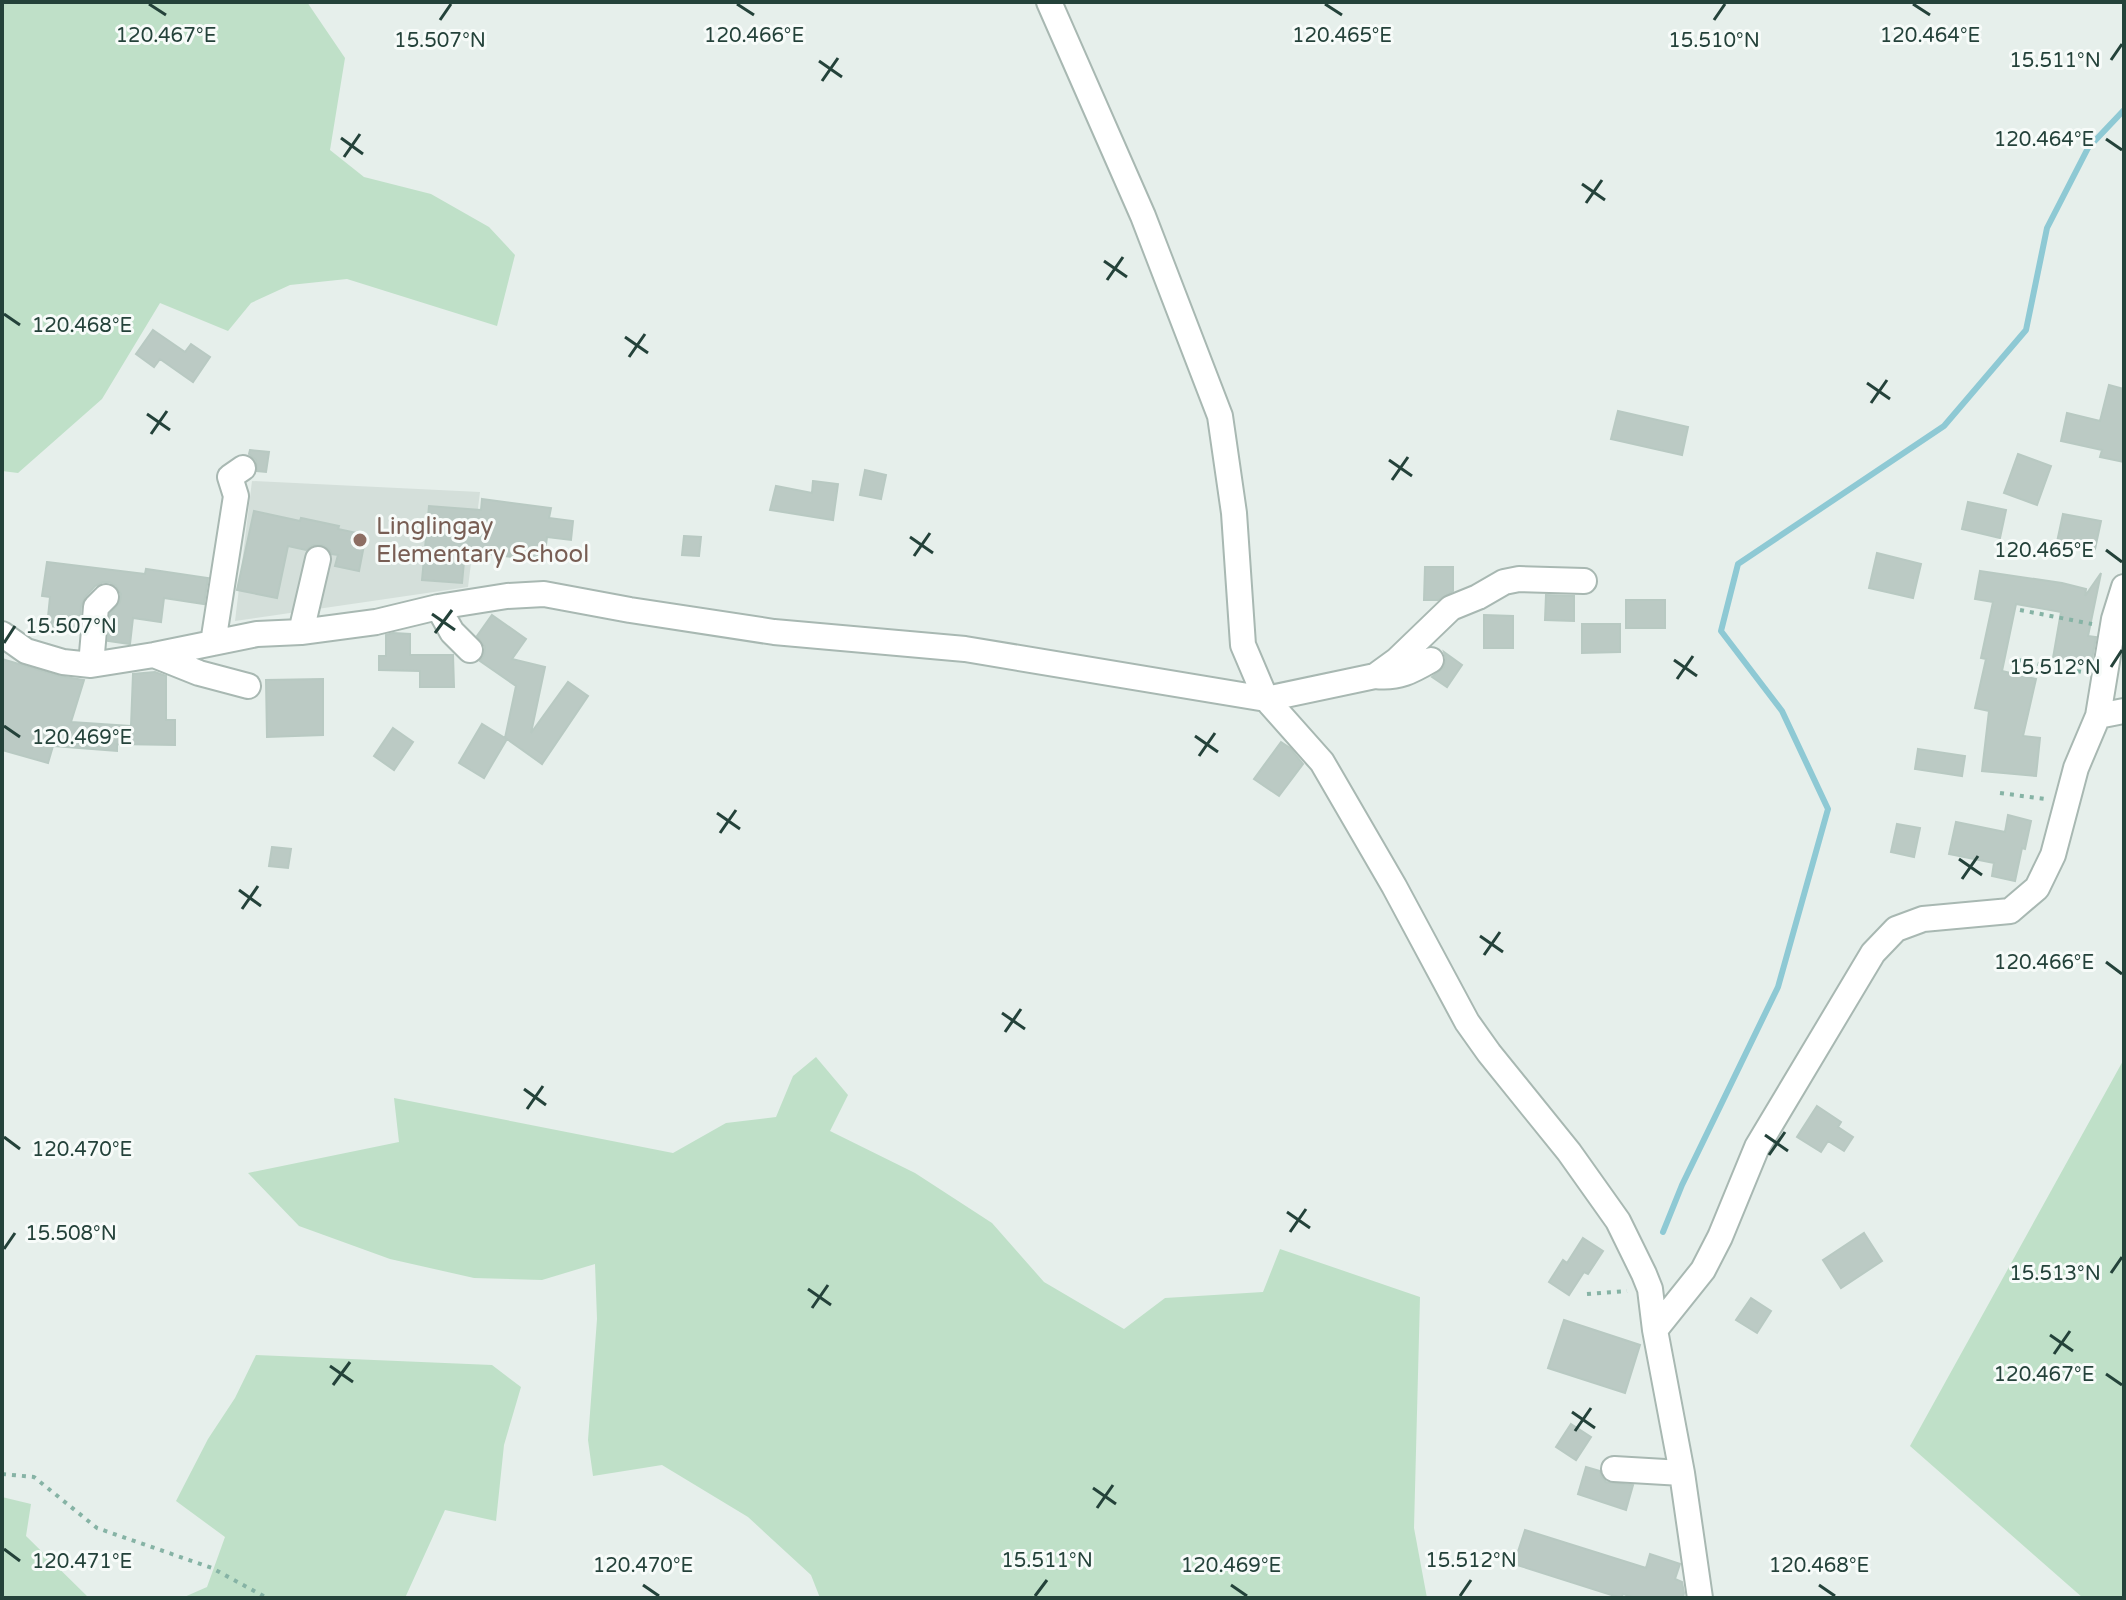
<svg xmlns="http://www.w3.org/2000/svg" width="2126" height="1600" font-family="'Varela Round',sans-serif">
<rect width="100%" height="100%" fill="#e6efeb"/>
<path fill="#d4dfda" d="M 252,481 L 480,492 L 468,587 L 235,621 Z"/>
<path fill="#bfe0c8" d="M 2,2 L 307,2 L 345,58 L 330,150 L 364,177 L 431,194 L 489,227 L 515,255 L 497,326 L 347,279 L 290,285 L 251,303 L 228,331 L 160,303 L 102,399 L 18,473 L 2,471 Z
M 816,1057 L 848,1095 L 830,1131 L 915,1173 L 992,1223 L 1044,1282 L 1124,1329 L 1165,1298 L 1263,1292 L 1280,1249 L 1420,1297 L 1414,1528 L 1427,1598 L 820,1598 L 811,1575 L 748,1517 L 662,1465 L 593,1476 L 588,1440 L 597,1319 L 595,1264 L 542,1280 L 474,1278 L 390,1259 L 299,1226 L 248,1173 L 399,1142 L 394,1098 L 673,1153 L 726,1123 L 776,1117 L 793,1076 Z
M 2124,1059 L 2124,1598 L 2083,1598 L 1910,1446 Z
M 256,1355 L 492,1365 L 521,1387 L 504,1445 L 496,1521 L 445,1510 L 405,1598 L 182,1598 L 207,1587 L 225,1537 L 176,1501 L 208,1439 L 235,1398 Z
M 2,1497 L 31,1504 L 26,1536 L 89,1598 L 2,1598 Z"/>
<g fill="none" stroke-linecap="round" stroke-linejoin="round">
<path stroke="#8ec9d4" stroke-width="6" d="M 1663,1232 L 1682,1185 L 1778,987 L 1828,809 L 1782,711 L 1721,631 L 1738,564 L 1944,426 L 2026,330 L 2047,228 L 2088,148 L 2124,110"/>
</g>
<path fill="#bbcac4" stroke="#b8c9c2" stroke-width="2" d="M 153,330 L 185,352 L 191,344 L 210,357 L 193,382 L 160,359 L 154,367 L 136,354 Z
M 2109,385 L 2124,389 L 2124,462 L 2100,457 L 2102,450 L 2061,441 L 2067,413 L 2100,421 Z
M 1618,411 L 1688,427 L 1682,455 L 1611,439 Z
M 250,450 L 269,452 L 266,472 L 257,471 L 256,460 L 249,454 Z
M 2018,454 L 2051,466 L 2037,505 L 2004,493 Z
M 865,470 L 886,475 L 881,499 L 860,495 Z
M 813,481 L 838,484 L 833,520 L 770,510 L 776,486 L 812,493 Z
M 482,499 L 551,508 L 549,518 L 573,521 L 571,540 L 547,537 L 544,561 L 465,551 L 462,583 L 422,580 L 429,506 L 481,510 Z
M 1968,502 L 2006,510 L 2000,538 L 1962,529 Z
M 254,511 L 300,521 L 301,518 L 339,526 L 338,529 L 366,535 L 359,571 L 335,566 L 338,555 L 332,554 L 329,549 L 322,545 L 313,545 L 306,550 L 288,546 L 277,598 L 237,590 Z
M 2063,514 L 2101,521 L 2095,549 L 2057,542 Z
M 684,536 L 701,537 L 699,556 L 682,555 Z
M 1877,553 L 1921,564 L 1913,598 L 1869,588 Z
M 47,562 L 145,574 L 146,569 L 208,578 L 204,604 L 164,598 L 161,622 L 133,618 L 130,644 L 108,641 L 110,614 L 120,602 L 121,594 L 116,586 L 109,582 L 103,582 L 95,586 L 85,597 L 81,606 L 79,631 L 47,627 L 50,597 L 42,596 Z
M 1425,567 L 1453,567 L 1453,591 L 1438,600 L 1424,600 Z
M 1980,571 L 2062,583 L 2086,589 L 2085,596 L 2101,573 L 2088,636 L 2096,637 L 2091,665 L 2053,658 L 2061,612 L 2016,604 L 2002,671 L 2036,679 L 2023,736 L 2040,738 L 2036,776 L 1982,771 L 1989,711 L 1975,708 L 1986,659 L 1981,658 L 1993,602 L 1975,599 Z
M 1546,595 L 1574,596 L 1574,621 L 1545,620 Z
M 1626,600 L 1665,600 L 1665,628 L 1626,628 Z
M 492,615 L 526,639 L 512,659 L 545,667 L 531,733 L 568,682 L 588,696 L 542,764 L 507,739 L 484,778 L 459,763 L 482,724 L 505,738 L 516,686 L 480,661 L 484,655 L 485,647 L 477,636 Z
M 1484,615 L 1513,616 L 1513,648 L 1484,648 Z
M 1582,624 L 1620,624 L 1620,652 L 1582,653 Z
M 393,633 L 410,634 L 410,655 L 453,655 L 454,687 L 420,687 L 420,671 L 379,670 L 379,656 L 386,656 L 386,635 Z
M 1444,652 L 1462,665 L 1447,687 L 1432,677 L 1444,667 L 1446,659 Z
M 2,659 L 59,676 L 84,680 L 71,722 L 131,726 L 133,674 L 155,672 L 166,676 L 166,720 L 175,720 L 175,745 L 117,744 L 117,751 L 53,746 L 48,763 L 2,750 Z
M 323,679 L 323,735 L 267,737 L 266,680 Z
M 393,728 L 413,742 L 394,770 L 374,756 Z
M 1281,742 L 1290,748 L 1303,764 L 1279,796 L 1254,779 Z
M 1918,749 L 1965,756 L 1962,776 L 1915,769 Z
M 2008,815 L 2031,821 L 2025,849 L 2022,848 L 2015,881 L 1992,876 L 1994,863 L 1949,854 L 1956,822 L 2005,832 Z
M 1897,824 L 1920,828 L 1914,857 L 1891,852 Z
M 272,847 L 291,849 L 288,868 L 269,866 Z
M 1817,1106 L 1841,1122 L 1838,1127 L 1853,1137 L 1844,1151 L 1828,1141 L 1821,1152 L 1797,1137 Z
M 1864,1233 L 1882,1261 L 1841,1288 L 1823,1260 Z
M 1583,1238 L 1603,1251 L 1588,1274 L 1584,1272 L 1569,1295 L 1549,1282 L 1563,1260 L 1567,1263 Z
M 1751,1298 L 1771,1311 L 1757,1333 L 1736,1320 Z
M 1564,1320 L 1640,1345 L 1625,1393 L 1548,1368 Z
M 1571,1424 L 1591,1437 L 1576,1460 L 1556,1447 Z
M 1586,1467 L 1600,1471 L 1601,1476 L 1606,1482 L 1633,1485 L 1626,1510 L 1578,1494 Z
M 1525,1530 L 1646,1568 L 1650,1554 L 1680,1564 L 1675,1579 L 1682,1582 L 1684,1593 L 1683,1598 L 1636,1598 L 1623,1594 L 1621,1598 L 1514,1564 Z"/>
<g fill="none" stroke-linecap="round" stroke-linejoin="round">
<defs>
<path id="minor" d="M 1049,2 L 1143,216 L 1220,416 L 1234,513 L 1243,645 L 1266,699 L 1375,676 L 1397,660 L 1451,608 L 1478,597 L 1504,582 L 1519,579 L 1584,581
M 438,607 L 452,632 L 470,650
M 301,632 L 318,559
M 2,634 L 26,651 L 63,662 L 91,665 L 154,655 L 257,634 L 301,632 L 376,622 L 438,607 L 507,596 L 544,594 L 630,610 L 774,632 L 965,649 L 1266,699 L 1322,762 L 1394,886 L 1467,1022 L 1489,1053 L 1569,1152 L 1618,1221 L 1644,1274 L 1650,1289 L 1655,1330 L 1682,1473 L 1700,1598
M 213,643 L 236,496 L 230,477 L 243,468
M 154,655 L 199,673 L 248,686
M 91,665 L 96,607 L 106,597
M 1375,676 C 1398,679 1412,671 1431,660
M 2098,716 L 2114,619 L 2124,587
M 1655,1330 L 1703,1270 L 1720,1237 L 1757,1147 L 1873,953 L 1896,929 L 1923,919 L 2010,911 L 2037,888 L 2053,855 L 2076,768 L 2098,716 L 2124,711
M 1614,1469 L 1682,1473"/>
</defs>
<use href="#minor" stroke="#a8b8b2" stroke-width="28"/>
<path stroke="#86b3a5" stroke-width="4" stroke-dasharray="4 6" stroke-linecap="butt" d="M 2020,610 L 2092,624
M 2018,660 L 2082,672
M 2000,793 L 2045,799
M 1587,1294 L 1627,1291
M 2,1474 L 34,1477 L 97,1528 L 212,1568 L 267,1598"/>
<use href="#minor" stroke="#fff" stroke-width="24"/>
</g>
<path fill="none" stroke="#24423a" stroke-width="3" d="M 149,4 L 166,15M 737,4 L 754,15M 1325,4 L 1342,15M 1913,4 L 1930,15M 440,20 L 451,4M 1714,20 L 1725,4M 2111,60 L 2122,44M 819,61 L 842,77M 822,81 L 838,58M 341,138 L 363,154M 2106,139 L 2122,150M 344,157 L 360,134M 1582,184 L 1605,200M 1586,203 L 1602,180M 1104,261 L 1127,277M 1107,280 L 1123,257M 4,314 L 20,325M 625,337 L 648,353M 629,357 L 645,334M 1867,383 L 1890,399M 1871,403 L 1887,380M 147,414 L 170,430M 151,434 L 167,411M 1389,460 L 1412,476M 1392,480 L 1408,457M 910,537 L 933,553M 2106,550 L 2122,562M 914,556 L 930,533M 432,614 L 455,630M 435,633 L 452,610M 4,643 L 15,626M 1674,660 L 1697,676M 2111,667 L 2122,650M 1677,679 L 1693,656M 4,726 L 20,737M 1195,736 L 1218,752M 1199,756 L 1215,733M 717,813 L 740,829M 720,833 L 736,810M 1959,859 L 1982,875M 1962,879 L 1978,856M 239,890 L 261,906M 242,909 L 258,886M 1480,936 L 1503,952M 1484,955 L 1500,932M 2106,962 L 2122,974M 1002,1013 L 1025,1029M 1005,1032 L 1021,1009M 524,1089 L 546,1105M 527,1109 L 543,1086M 1765,1135 L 1788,1151M 4,1137 L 20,1149M 1769,1155 L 1785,1132M 1287,1212 L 1310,1228M 1290,1232 L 1306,1209M 4,1249 L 15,1233M 2111,1273 L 2122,1257M 808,1289 L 831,1305M 812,1308 L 828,1285M 2050,1335 L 2073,1351M 2054,1354 L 2070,1331M 330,1366 L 353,1382M 2106,1374 L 2122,1385M 333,1385 L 350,1362M 1572,1412 L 1595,1428M 1575,1431 L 1591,1408M 1093,1488 L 1116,1504M 1097,1508 L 1113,1485M 4,1549 L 20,1561M 643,1585 L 659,1596M 1231,1585 L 1247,1596M 1819,1585 L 1835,1596M 1035,1596 L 1047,1580M 1460,1596 L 1471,1580"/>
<circle fill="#8d6e63" stroke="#f7fbf9" stroke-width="3" cx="360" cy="540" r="8"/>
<g text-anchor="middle" stroke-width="6" stroke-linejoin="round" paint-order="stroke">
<g font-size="24" fill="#785e54" stroke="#f7fbf9" text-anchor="start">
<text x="376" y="534">Linglingay<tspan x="376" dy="28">Elementary School</tspan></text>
</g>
</g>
<g font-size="20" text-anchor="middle" fill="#24423a" stroke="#f7fbf9" stroke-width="6" stroke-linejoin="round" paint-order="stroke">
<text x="166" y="42">120.467°E</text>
<text x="754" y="42">120.466°E</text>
<text x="1342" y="42">120.465°E</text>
<text x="1930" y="42">120.464°E</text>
<text x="440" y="47">15.507°N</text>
<text x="1714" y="47">15.510°N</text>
<text x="2055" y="67">15.511°N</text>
<text x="2044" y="146">120.464°E</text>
<text x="82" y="332">120.468°E</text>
<text x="2044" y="557">120.465°E</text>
<text x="71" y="633">15.507°N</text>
<text x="2055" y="674">15.512°N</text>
<text x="82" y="744">120.469°E</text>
<text x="2044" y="969">120.466°E</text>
<text x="82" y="1156">120.470°E</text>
<text x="71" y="1240">15.508°N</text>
<text x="2055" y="1280">15.513°N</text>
<text x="2044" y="1381">120.467°E</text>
<text x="1047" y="1567">15.511°N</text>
<text x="1471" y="1567">15.512°N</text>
<text x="82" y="1568">120.471°E</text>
<text x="643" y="1572">120.470°E</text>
<text x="1231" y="1572">120.469°E</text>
<text x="1819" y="1572">120.468°E</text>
</g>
<rect width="2126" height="1600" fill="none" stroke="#24423a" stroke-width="8"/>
</svg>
